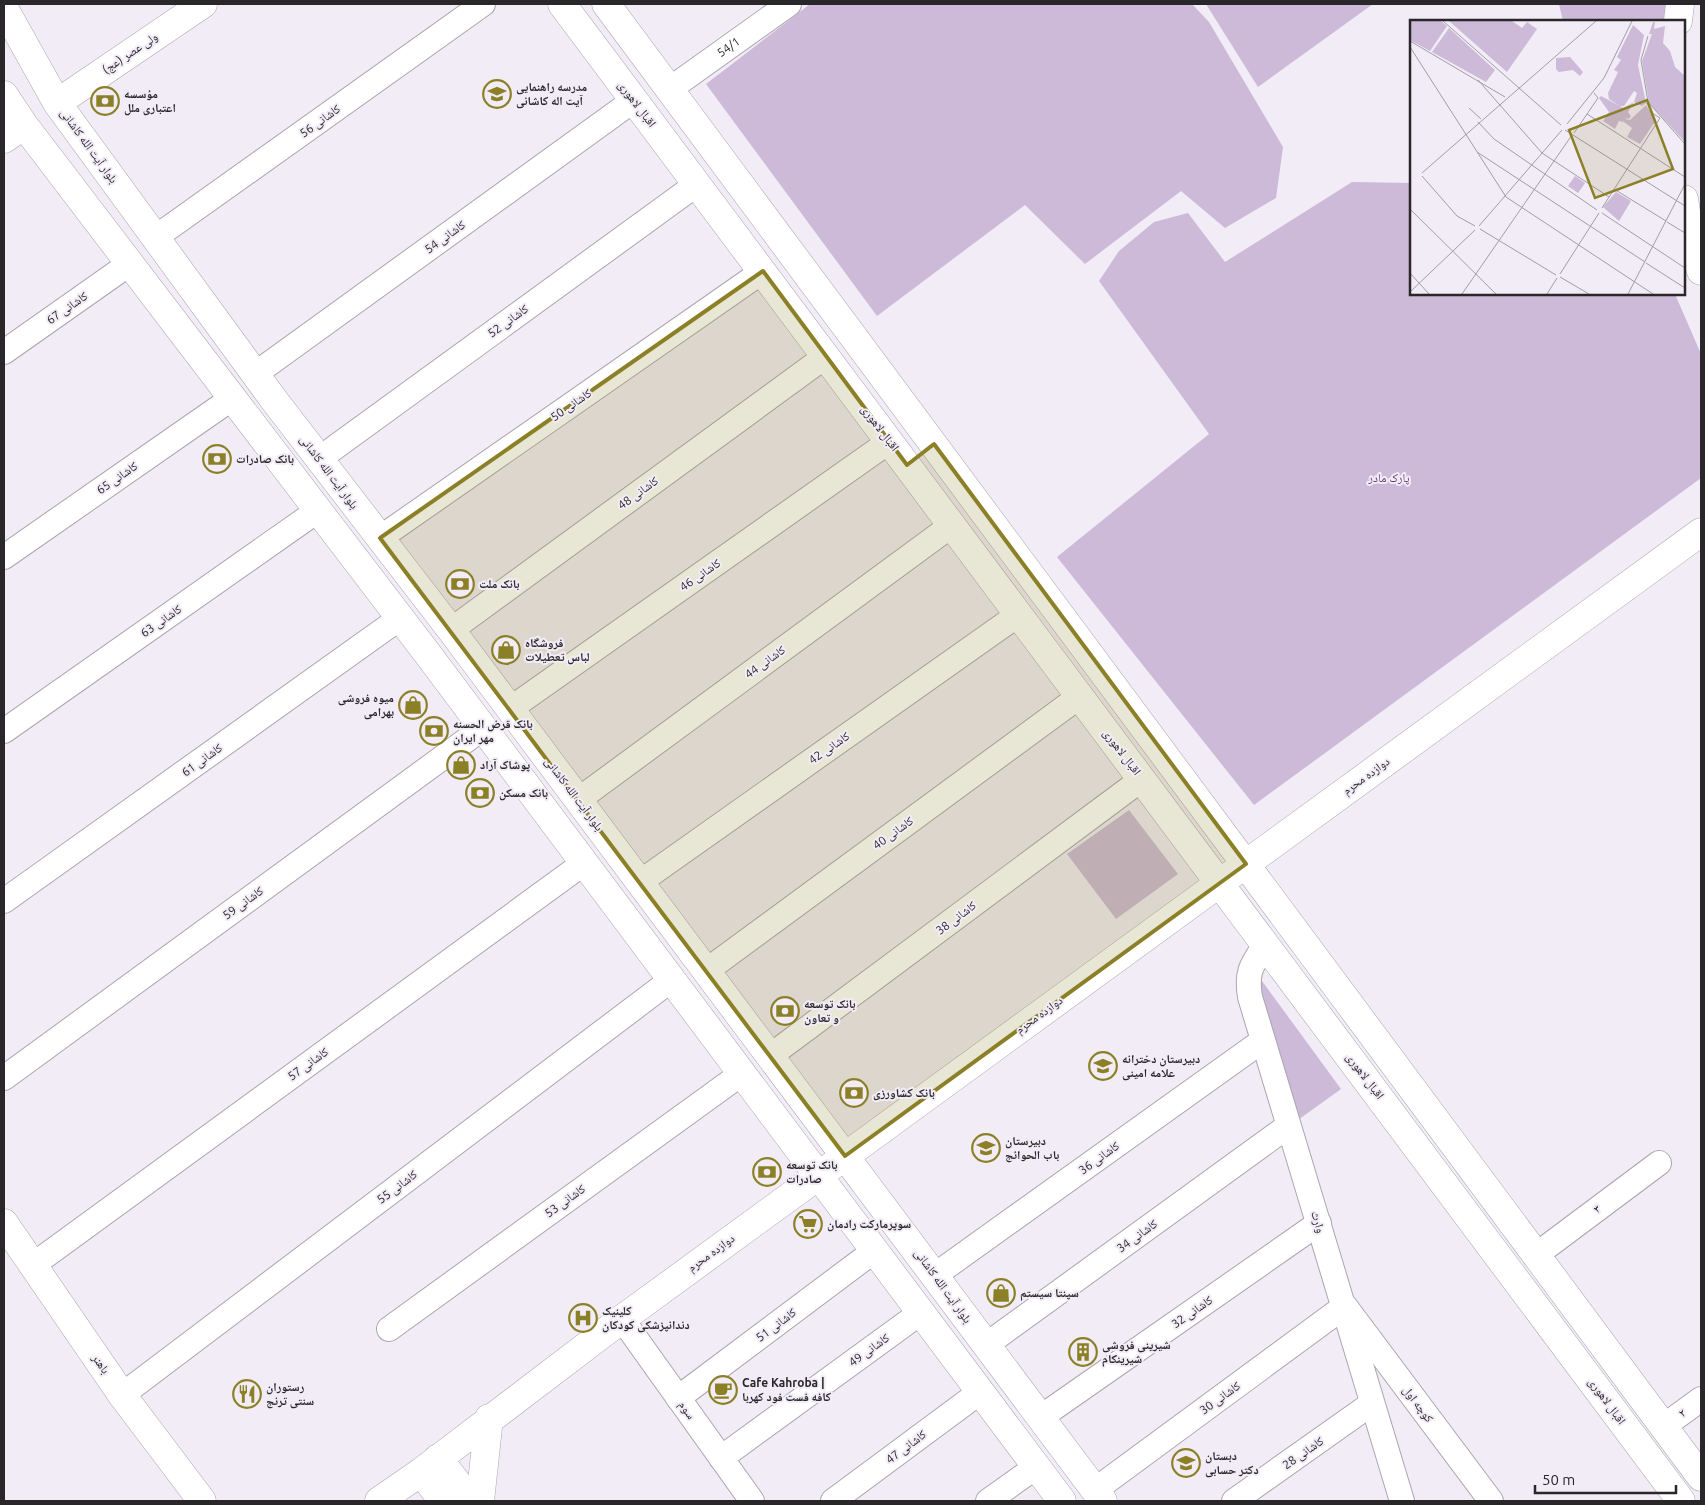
<svg xmlns="http://www.w3.org/2000/svg" width="1705" height="1505" font-family="Ubuntu,'Noto Naskh Arabic',sans-serif">
<rect width="100%" height="100%" fill="#f2ecf6"/>
<path fill="#ccbad8" d="M 810,4 L 1192,4 L 1209,22 L 1283,147 L 1276,198 L 1225,228 L 1181,191 L 1085,264 L 1025,205 L 877,316 L 706,84 Z
M 1206,4 L 1373,4 L 1258,87 Z
M 1559,4 L 1668,4 L 1667,21 L 1563,21 Z
M 1352,182 L 1411,183 L 1411,294 L 1675,294 L 1701,354 L 1701,478 L 1254,805 L 1057,557 L 1209,434 L 1099,281 L 1119,251 L 1154,222 L 1188,213 L 1225,262 Z
M 1129,810 L 1178,874 L 1116,919 L 1067,854 Z
M 1262,981 L 1341,1089 L 1298,1120 L 1255,985 Z"/>
<g fill="none" stroke-linecap="round" stroke-linejoin="round">
<defs>
<g id="minor">
<path id="s1" d="M 670,89 L 789,4"/>
<path d="M 156,237 L 483,4"/>
<path d="M 4,352 L 129,264"/>
<path d="M 255,374 L 634,100"/>
<path d="M 319,459 L 697,184"/>
<path d="M 380,538 L 763,271"/>
<path d="M 4,557 L 231,399"/>
<path d="M 451,630 L 826,356"/>
<path d="M 510,709 L 890,441"/>
<path d="M 4,731 L 317,511"/>
<path d="M 578,800 L 952,525"/>
<path d="M 640,882 L 1019,614"/>
<path d="M 4,901 L 400,618"/>
<path d="M 1265,945 C 1251,966 1246,972 1250,997 L 1402,1501"/>
<path d="M 706,971 L 1080,696"/>
<path d="M 770,1056 L 1142,779"/>
<path d="M 4,1078 L 483,728"/>
<path d="M 1536,1255 L 1659,1163"/>
<path d="M 33,1265 L 584,863"/>
<path d="M 935,1275 L 1262,1041"/>
<path d="M 622,1319 L 752,1501"/>
<path d="M 389,1329 L 741,1074"/>
<path d="M 986,1345 L 1288,1126"/>
<path d="M 122,1395 L 671,980"/>
<path d="M 678,1398 L 874,1251"/>
<path d="M 1041,1417 L 1319,1223"/>
<path d="M 1664,1426 L 1701,1399"/>
<path d="M 721,1458 L 920,1313"/>
<path d="M 1095,1490 L 1345,1306 L 1491,1501"/>
<path d="M 833,1501 L 980,1392"/>
<path d="M 988,1501 L 1036,1467"/>
<path d="M 1234,1501 L 1371,1404"/>
</g>
<path id="major" d="M 562,4 L 1681,1501
M 606,4 L 1701,1477
M 4,8 L 57,103 L 274,400 L 451,630 L 1103,1501
M 1678,21 L 1680,4
M 4,95 L 24,125 L 430,657 L 1062,1501
M 57,103 L 203,4
M 4,139 L 24,125
M 1684,199 L 1689,231 L 1701,271
M 4,1223 L 122,1395 L 202,1501
M 438,1458 L 471,1501
M 421,1472 L 443,1501
M 379,1501 L 421,1472 L 622,1319 L 1701,532
M 480,1501 L 489,1418"/>
</defs>
<use href="#minor" stroke="#aba5af" stroke-width="26"/>
<use href="#major" stroke="#aba5af" stroke-width="29"/>
<use href="#minor" stroke="#fff" stroke-width="24"/>
<use href="#major" stroke="#fff" stroke-width="28"/>
</g>
<path fill="#8c8027" fill-opacity="0.2" stroke="#8c8027" stroke-width="4" stroke-linejoin="round" d="M 763,271 L 907,465 L 934,444 L 1246,864 L 845,1156 L 380,538 Z"/>
<defs>
<symbol id="school-ring" viewBox="-11 -11 22 22"><circle r="9.5" fill="#f2ecf6" stroke="#8c8027" stroke-width="1.5"/><path d="M0-5L7-2L0 1L-7-2ZM-4 1L0 2.5L4 1V4Q0 6-4 4Z" fill="#8c8027"/></symbol>
<symbol id="bank-ring" viewBox="-11 -11 22 22"><circle r="9.5" fill="#f2ecf6" stroke="#8c8027" stroke-width="1.5"/><path d="M-6-4H6V4H-6ZM0-2.3a2.3 2.3 0 1 0 0 4.6a2.3 2.3 0 1 0 0-4.6Z" fill="#8c8027"/></symbol>
<symbol id="shop-ring" viewBox="-11 -11 22 22"><circle r="9.5" fill="#f2ecf6" stroke="#8c8027" stroke-width="1.5"/><path d="M-5-2.5h2.3a2.7 3.5 0 0 1 5.4 0H5L5.5 6h-11ZM-1.5-2.5h3a1.5 2.3 0 0 0-3 0Z" fill="#8c8027"/></symbol>
<symbol id="supermarket-ring" viewBox="-11 -11 22 22"><circle r="9.5" fill="#f2ecf6" stroke="#8c8027" stroke-width="1.5"/><path d="M-6-5.5h2.5l.6 2H6L4.5 2H-2.5L-4.4-4H-6ZM-1.5 3.2a1.3 1.3 0 1 0 .1 0ZM3 3.2a1.3 1.3 0 1 0 .1 0Z" fill="#8c8027"/></symbol>
<symbol id="hospital-ring" viewBox="-11 -11 22 22"><circle r="9.5" fill="#f2ecf6" stroke="#8c8027" stroke-width="1.5"/><path d="M-5-5h3v3.5h4V-5h3V5h-3V1.5h-4V5h-3Z" fill="#8c8027"/></symbol>
<symbol id="building-ring" viewBox="-11 -11 22 22"><circle r="9.5" fill="#f2ecf6" stroke="#8c8027" stroke-width="1.5"/><path d="M-4-6H4V6H1V3H-1V6H-4ZM-2.5-4.3h1.7v1.8h-1.7ZM.8-4.3h1.7v1.8H.8ZM-2.5-1h1.7V.8h-1.7ZM.8-1h1.7V.8H.8Z" fill="#8c8027"/></symbol>
<symbol id="cafe-ring" viewBox="-11 -11 22 22"><circle r="9.5" fill="#f2ecf6" stroke="#8c8027" stroke-width="1.5"/><path d="M-5.5-4.5H6V0H3Q3 3.5 0 3.5H-2.5Q-5.5 3.5-5.5 0ZM3-3.2v2h1.7v-2ZM-6 4.5H4V6H-6Z" fill="#8c8027"/></symbol>
<symbol id="restaurant-ring" viewBox="-11 -11 22 22"><circle r="9.5" fill="#f2ecf6" stroke="#8c8027" stroke-width="1.5"/><path d="M-5-6h1v4h1v-4h1v4h1v-4h1v5L-1.5 .5V6h-2V.5L-5-1ZM5-6V6H3V1.5H1.5Q1.5-4 5-6Z" fill="#8c8027"/></symbol>
</defs>
<g fill-rule="evenodd">
<use href="#school-ring" x="481" y="78" width="32" height="32"/>
<use href="#bank-ring" x="89" y="85" width="32" height="32"/>
<use href="#bank-ring" x="201" y="443" width="32" height="32"/>
<use href="#bank-ring" x="444" y="568" width="32" height="32"/>
<use href="#shop-ring" x="490" y="634" width="32" height="32"/>
<use href="#shop-ring" x="397" y="689" width="32" height="32"/>
<use href="#bank-ring" x="418" y="715" width="32" height="32"/>
<use href="#shop-ring" x="445" y="749" width="32" height="32"/>
<use href="#bank-ring" x="464" y="777" width="32" height="32"/>
<use href="#bank-ring" x="769" y="995" width="32" height="32"/>
<use href="#school-ring" x="1087" y="1050" width="32" height="32"/>
<use href="#bank-ring" x="838" y="1077" width="32" height="32"/>
<use href="#school-ring" x="970" y="1132" width="32" height="32"/>
<use href="#bank-ring" x="751" y="1156" width="32" height="32"/>
<use href="#supermarket-ring" x="792" y="1208" width="32" height="32"/>
<use href="#shop-ring" x="985" y="1277" width="32" height="32"/>
<use href="#hospital-ring" x="567" y="1302" width="32" height="32"/>
<use href="#building-ring" x="1067" y="1336" width="32" height="32"/>
<use href="#cafe-ring" x="707" y="1374" width="32" height="32"/>
<use href="#restaurant-ring" x="231" y="1378" width="32" height="32"/>
<use href="#school-ring" x="1170" y="1447" width="32" height="32"/>
</g>
<g text-anchor="middle" stroke-width="4" stroke-linejoin="round" paint-order="stroke">
<g font-size="12" fill="#29272a" stroke="#f2ecf6">
<text dy="4" stroke="none"><textPath href="#s1" startOffset="72">54/1</textPath></text>
<text transform="translate(130 53) rotate(-34)" y="4">ولی عصر (عج)</text>
<text transform="translate(637 104) rotate(53)" y="4">اقبال لاهوری</text>
<text transform="translate(320 121) rotate(-36)" y="4">کاشانی 56</text>
<text transform="translate(89 146) rotate(54)" y="4">بلوار آیت الله کاشانی</text>
<text transform="translate(445 237) rotate(-36)" y="4">کاشانی 54</text>
<text transform="translate(67 308) rotate(-35)" y="4">کاشانی 67</text>
<text transform="translate(508 321) rotate(-36)" y="4">کاشانی 52</text>
<text transform="translate(571 405) rotate(-35)" y="4">کاشانی 50</text>
<text transform="translate(880 428) rotate(53)" y="4">اقبال لاهوری</text>
<text transform="translate(329 472) rotate(53)" y="4">بلوار آیت الله کاشانی</text>
<text transform="translate(117 478) rotate(-35)" y="4">کاشانی 65</text>
<text transform="translate(638 493) rotate(-36)" y="4">کاشانی 48</text>
<text transform="translate(700 575) rotate(-35)" y="4">کاشانی 46</text>
<text transform="translate(161 621) rotate(-35)" y="4">کاشانی 63</text>
<text transform="translate(765 662) rotate(-36)" y="4">کاشانی 44</text>
<text transform="translate(829 748) rotate(-35)" y="4">کاشانی 42</text>
<text transform="translate(1122 752) rotate(53)" y="4">اقبال لاهوری</text>
<text transform="translate(202 760) rotate(-36)" y="4">کاشانی 61</text>
<text transform="translate(1366 776) rotate(-36)" y="4">دوازده محرم</text>
<text transform="translate(574 794) rotate(53)" y="4">بلوار آیت الله کاشانی</text>
<text transform="translate(893 833) rotate(-36)" y="4">کاشانی 40</text>
<text transform="translate(243 903) rotate(-36)" y="4">کاشانی 59</text>
<text transform="translate(956 918) rotate(-37)" y="4">کاشانی 38</text>
<text transform="translate(1039 1015) rotate(-36)" y="4">دوازده محرم</text>
<text transform="translate(308 1064) rotate(-36)" y="4">کاشانی 57</text>
<text transform="translate(1365 1076) rotate(53)" y="4">اقبال لاهوری</text>
<text transform="translate(1099 1158) rotate(-36)" y="4">کاشانی 36</text>
<text transform="translate(397 1187) rotate(-37)" y="4">کاشانی 55</text>
<text transform="translate(565 1201) rotate(-36)" y="4">کاشانی 53</text>
<text transform="translate(1597 1209) rotate(-37)" y="4">۳</text>
<text transform="translate(1318 1222) rotate(73)" y="4">وارث</text>
<text transform="translate(1137 1236) rotate(-36)" y="4">کاشانی 34</text>
<text transform="translate(711 1253) rotate(-36)" y="4">دوازده محرم</text>
<text transform="translate(943 1286) rotate(54)" y="4">بلوار آیت الله کاشانی</text>
<text transform="translate(1192 1312) rotate(-35)" y="4">کاشانی 32</text>
<text transform="translate(776 1325) rotate(-37)" y="4">کاشانی 51</text>
<text transform="translate(869 1350) rotate(-36)" y="4">کاشانی 49</text>
<text transform="translate(101 1364) rotate(55)" y="4">باهنر</text>
<text transform="translate(1220 1398) rotate(-36)" y="4">کاشانی 30</text>
<text transform="translate(1607 1401) rotate(54)" y="4">اقبال لاهوری</text>
<text transform="translate(1418 1404) rotate(53)" y="4">کوچه اول</text>
<text transform="translate(687 1410) rotate(55)" y="4">سوم</text>
<text transform="translate(1682 1413) rotate(-36)" y="4">۲</text>
<text transform="translate(906 1447) rotate(-37)" y="4">کاشانی 47</text>
<text transform="translate(1303 1453) rotate(-35)" y="4">کاشانی 28</text>
</g>
<g font-size="12" font-weight="bold" fill="#29272a" stroke="#f2ecf6" text-anchor="start">
<text x="516" y="91">مدرسه راهنمایی<tspan x="516" dy="14">آیت اله کاشانی</tspan></text>
<text x="124" y="98">مؤسسه<tspan x="124" dy="14">اعتباری ملل</tspan></text>
<text x="236" y="463">بانک صادرات</text>
<text x="479" y="588">بانک ملت</text>
<text x="525" y="647">فروشگاه<tspan x="525" dy="14">لباس تعطیلات</tspan></text>
<text x="394" y="702" text-anchor="end">میوه فروشی<tspan x="394" dy="14">بهرامی</tspan></text>
<text x="453" y="728">بانک قرض الحسنه<tspan x="453" dy="14">مهر ایران</tspan></text>
<text x="480" y="769">پوشاک آراد</text>
<text x="499" y="797">بانک مسکن</text>
<text x="804" y="1008">بانک توسعه<tspan x="804" dy="14">و تعاون</tspan></text>
<text x="1122" y="1063">دبیرستان دخترانه<tspan x="1122" dy="14">علامه امینی</tspan></text>
<text x="873" y="1097">بانک کشاورزی</text>
<text x="1005" y="1145">دبیرستان<tspan x="1005" dy="14">باب الحوائج</tspan></text>
<text x="786" y="1169">بانک توسعه<tspan x="786" dy="14">صادرات</tspan></text>
<text x="827" y="1228">سوپرمارکت رادمان</text>
<text x="1020" y="1297">سپنتا سیستم</text>
<text x="602" y="1315">کلینیک<tspan x="602" dy="14">دندانپزشکی کودکان</tspan></text>
<text x="1102" y="1349">شیرینی فروشی<tspan x="1102" dy="14">شیرینکام</tspan></text>
<text x="742" y="1387">Cafe Kahroba |<tspan x="742" dy="14">کافه فست فود کهربا</tspan></text>
<text x="266" y="1391">رستوران<tspan x="266" dy="14">سنتی ترنج</tspan></text>
<text x="1205" y="1460">دبستان<tspan x="1205" dy="14">دکتر حسابی</tspan></text>
</g>
<g font-size="12" fill="#614076" stroke="#f2ecf6">
<text x="1389" y="482">پارک مادر</text>
</g>
</g>
<g transform="translate(1410 20)">
<rect width="275" height="275" fill="#f2ecf6"/>
<path d="M 0,1 L 31,1 L 37,6 L 20,31 L 0,20 ZM 39,1 L 102,1 L 112,8 L 117,2 L 127,9 L 97,52 ZM 243,2 L 245,2 L 244,9 L 255,6 L 253,23 L 260,31 L 265,47 L 275,56 L 275,122 L 239,83 L 232,41 L 242,14 L 239,14 ZM 223,5 L 234,15 L 228,45 L 236,83 L 232,86 L 224,82 L 227,73 L 224,71 L 214,86 L 210,86 L 213,88 L 224,82 L 218,92 L 221,96 L 219,99 L 216,98 L 216,99 L 220,100 L 236,85 L 246,100 L 230,124 L 217,117 L 222,108 L 214,102 L 209,101 L 205,109 L 193,101 L 199,92 L 189,78 L 191,76 L 210,86 L 199,79 L 198,73 L 208,52 L 204,50 L 211,40 L 207,37 ZM 39,8 L 85,50 L 76,62 L 22,32 ZM 160,37 L 173,52 L 170,56 L 163,50 L 149,52 L 146,49 L 146,38 ZM 165,156 L 175,163 L 168,173 L 158,166 ZM 206,172 L 221,181 L 209,201 L 193,187 Z" fill="#ccbad8"/>
<path fill="none" stroke="#a29da4" stroke-width="1" d="M 33,1 L 151,105M 238,16 L 231,40 L 238,82 L 275,124M 0,21 L 95,77M 0,27 L 96,177 L 243,274M 68,60 L 132,133 L 199,177M 237,83 L 242,93 L 250,98M 59,88 L 71,99M 177,94 L 275,157M 68,102 L 84,119 L 187,190M 157,104 L 194,58 L 222,1M 155,110 L 275,186M 164,113 L 188,78 L 184,73M 67,132 L 235,242M 12,153 L 186,1M 12,156 L 47,196 L 65,206M 204,169 L 256,201M 192,188 L 250,98M 0,189 L 86,274M 192,193 L 275,248M 257,202 L 275,213M 69,206 L 152,110M 70,209 L 146,255M 236,243 L 275,268M 0,253 L 19,274M 150,254 L 189,193M 150,257 L 179,274M 0,272 L 65,210M 52,274 L 162,115M 137,274 L 147,258M 218,274 L 275,164"/>
<path fill="#8c8027" fill-opacity="0.15" stroke="#8c8027" stroke-width="2.5" d="M 237,80 L 263,149 L 185,178 L 159,110 Z"/>
<rect width="275" height="275" fill="none" stroke="#29272a" stroke-width="2.5"/>
</g>
<rect width="1705" height="1505" fill="none" stroke="#29272a" stroke-width="10"/>
<path d="M1535 1485v8h141v-8" fill="none" stroke="#29272a" stroke-width="2.5"/>
<text x="1542" y="1485" font-size="15" fill="#29272a" stroke="#f2ecf6" stroke-width="4" paint-order="stroke">50 m</text>
</svg>
